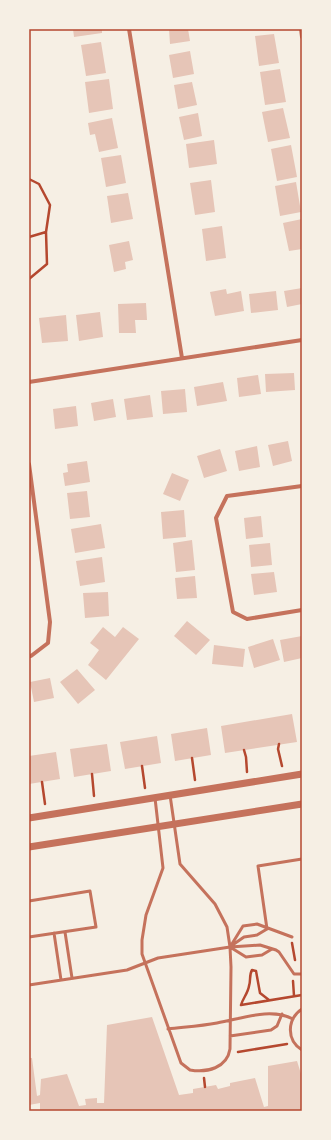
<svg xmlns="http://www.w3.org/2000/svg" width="331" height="1140" font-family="Ubuntu,sans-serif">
<rect width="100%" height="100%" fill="#f6efe4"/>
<path fill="#e6c5b7" d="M 73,29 L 102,29 L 102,33 L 74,37 Z
M 169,29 L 188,29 L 190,41 L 170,44 Z
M 274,34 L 279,63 L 259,66 L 255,36 Z
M 101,42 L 106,73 L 86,76 L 81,45 Z
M 190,51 L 194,74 L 173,78 L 169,55 Z
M 280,69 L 286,102 L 265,105 L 260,72 Z
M 109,79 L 113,109 L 89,113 L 85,82 Z
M 192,82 L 197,105 L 178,109 L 174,85 Z
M 283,108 L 290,138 L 268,142 L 262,112 Z
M 198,113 L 202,136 L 184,140 L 179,117 Z
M 112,118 L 118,148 L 99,152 L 95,134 L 90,135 L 88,123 Z
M 214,140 L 217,164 L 189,168 L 186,144 Z
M 291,145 L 297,177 L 277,181 L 271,149 Z
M 121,155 L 126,183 L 106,187 L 101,158 Z
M 211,180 L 215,212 L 195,215 L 190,183 Z
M 296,182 L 301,212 L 280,216 L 275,186 Z
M 128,193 L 133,219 L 111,223 L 107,196 Z
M 302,219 L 302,249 L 289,251 L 283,223 Z
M 222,226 L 226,258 L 206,261 L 202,229 Z
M 129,241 L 133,260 L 125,262 L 126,269 L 114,272 L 109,245 Z
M 302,288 L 302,304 L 287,307 L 284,291 Z
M 226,289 L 227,294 L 241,291 L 244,311 L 215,316 L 210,292 Z
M 276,291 L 278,310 L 251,313 L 249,294 Z
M 146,303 L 147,320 L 135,320 L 136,333 L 119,333 L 118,304 Z
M 100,312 L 103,337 L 79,341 L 76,315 Z
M 66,315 L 68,341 L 42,343 L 39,318 Z
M 294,373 L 295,390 L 266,392 L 265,374 Z
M 258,375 L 261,394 L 239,397 L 237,378 Z
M 223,382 L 227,401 L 197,406 L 194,387 Z
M 185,389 L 187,412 L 163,414 L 161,391 Z
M 150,395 L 153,417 L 127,420 L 124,399 Z
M 113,399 L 116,417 L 94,421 L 91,403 Z
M 76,406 L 78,426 L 55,429 L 53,409 Z
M 288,441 L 292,461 L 273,466 L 268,445 Z
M 257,446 L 260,467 L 239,471 L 235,451 Z
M 220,449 L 227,471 L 204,478 L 197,456 Z
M 87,461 L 90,482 L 65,486 L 63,473 L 68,472 L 67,464 Z
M 172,473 L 189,480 L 180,501 L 163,494 Z
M 87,491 L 90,517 L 70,519 L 67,493 Z
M 184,510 L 186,537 L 163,539 L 161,512 Z
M 261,516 L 263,537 L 246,539 L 244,518 Z
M 101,524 L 105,548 L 75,553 L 71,529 Z
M 192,540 L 195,570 L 176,572 L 173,543 Z
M 270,543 L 272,565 L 251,567 L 249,545 Z
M 102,557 L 105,582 L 80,586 L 76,561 Z
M 274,572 L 277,592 L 254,595 L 251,574 Z
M 195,576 L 197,598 L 177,599 L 175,578 Z
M 108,592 L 109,616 L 85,618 L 83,593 Z
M 187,621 L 210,640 L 196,655 L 174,636 Z
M 103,627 L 115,637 L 123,627 L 139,639 L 106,680 L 88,665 L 99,650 L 90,643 Z
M 302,636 L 302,658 L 284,662 L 280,640 Z
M 273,639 L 280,660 L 254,668 L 248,647 Z
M 214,645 L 245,649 L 243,667 L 212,664 Z
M 77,669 L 95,690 L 78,704 L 60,682 Z
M 50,678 L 54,698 L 34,702 L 30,682 Z
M 292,714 L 297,742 L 225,753 L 221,726 Z
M 207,728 L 211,755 L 175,761 L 171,734 Z
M 157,736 L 161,763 L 125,769 L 120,742 Z
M 107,744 L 111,771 L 74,777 L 70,749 Z
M 56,752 L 60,779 L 29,784 L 29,756 Z
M 152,1017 L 179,1095 L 193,1093 L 193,1089 L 216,1085 L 218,1089 L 230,1086 L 230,1083 L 255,1078 L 264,1107 L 268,1106 L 268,1066 L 297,1061 L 302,1077 L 302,1111 L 40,1111 L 40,1103 L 29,1105 L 29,1058 L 32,1058 L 37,1096 L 40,1095 L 41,1079 L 67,1074 L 79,1106 L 86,1105 L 85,1099 L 97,1098 L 97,1103 L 104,1103 L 107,1025 Z"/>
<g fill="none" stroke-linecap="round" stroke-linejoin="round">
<path stroke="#b5482f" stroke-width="2.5" d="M 29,179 L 39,184 L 50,205 L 46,232 L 47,264 L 29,279
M 29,237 L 46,232
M 279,744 L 278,749 L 282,766
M 244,750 L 246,757 L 247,772
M 192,758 L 195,780
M 142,766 L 145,788
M 92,774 L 94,796
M 42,782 L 45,804
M 292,943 L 295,960
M 293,981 L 294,996
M 241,1005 C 243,998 248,993 249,986 C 251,980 249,975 252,970 L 256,971 L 260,993 L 269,1000
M 241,1005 L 302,995
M 238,1052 L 287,1044
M 204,1078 L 205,1087"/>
<path stroke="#c5725c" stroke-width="3" d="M 155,798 L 163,868 L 146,915 L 142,940 L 142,954 L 181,1063 L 190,1070 C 207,1073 227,1068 230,1049 L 231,967 L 230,947 L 227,927 L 215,904 L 180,864 L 170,795
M 29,901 L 90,891 L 96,927 L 29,937
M 267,929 L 258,866 L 302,859
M 65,932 L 72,978
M 54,933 L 61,980
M 231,946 L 244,937 L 257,935 L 267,929
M 230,947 L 243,926 L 257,924 L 292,937
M 230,947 L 246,957 L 262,955 L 272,949
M 29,985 L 127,970 L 158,958 L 230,947 L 260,945 L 276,950 L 279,952 L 294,974 L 302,974
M 302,1009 C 287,1019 286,1040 302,1050
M 168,1029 C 185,1027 201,1026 217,1023 C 241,1019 270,1007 293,1019
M 230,1036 L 271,1030 L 277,1026 L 282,1014"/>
<path stroke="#c5725c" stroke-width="4" d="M 129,29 L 182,358
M 301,29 L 302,37
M 29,382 L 302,340
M 29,464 L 50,622 L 48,643 L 31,656 L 29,656
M 302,486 L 227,496 L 216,518 L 233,612 L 247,619 L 302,610"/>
<path stroke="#c5725c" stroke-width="7" d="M 29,818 L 302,774
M 29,847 L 302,804"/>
</g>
<rect width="331" height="1140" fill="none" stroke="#f6efe4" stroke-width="60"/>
<rect x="30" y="30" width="271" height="1080" fill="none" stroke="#b5482f" stroke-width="1.5"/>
</svg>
